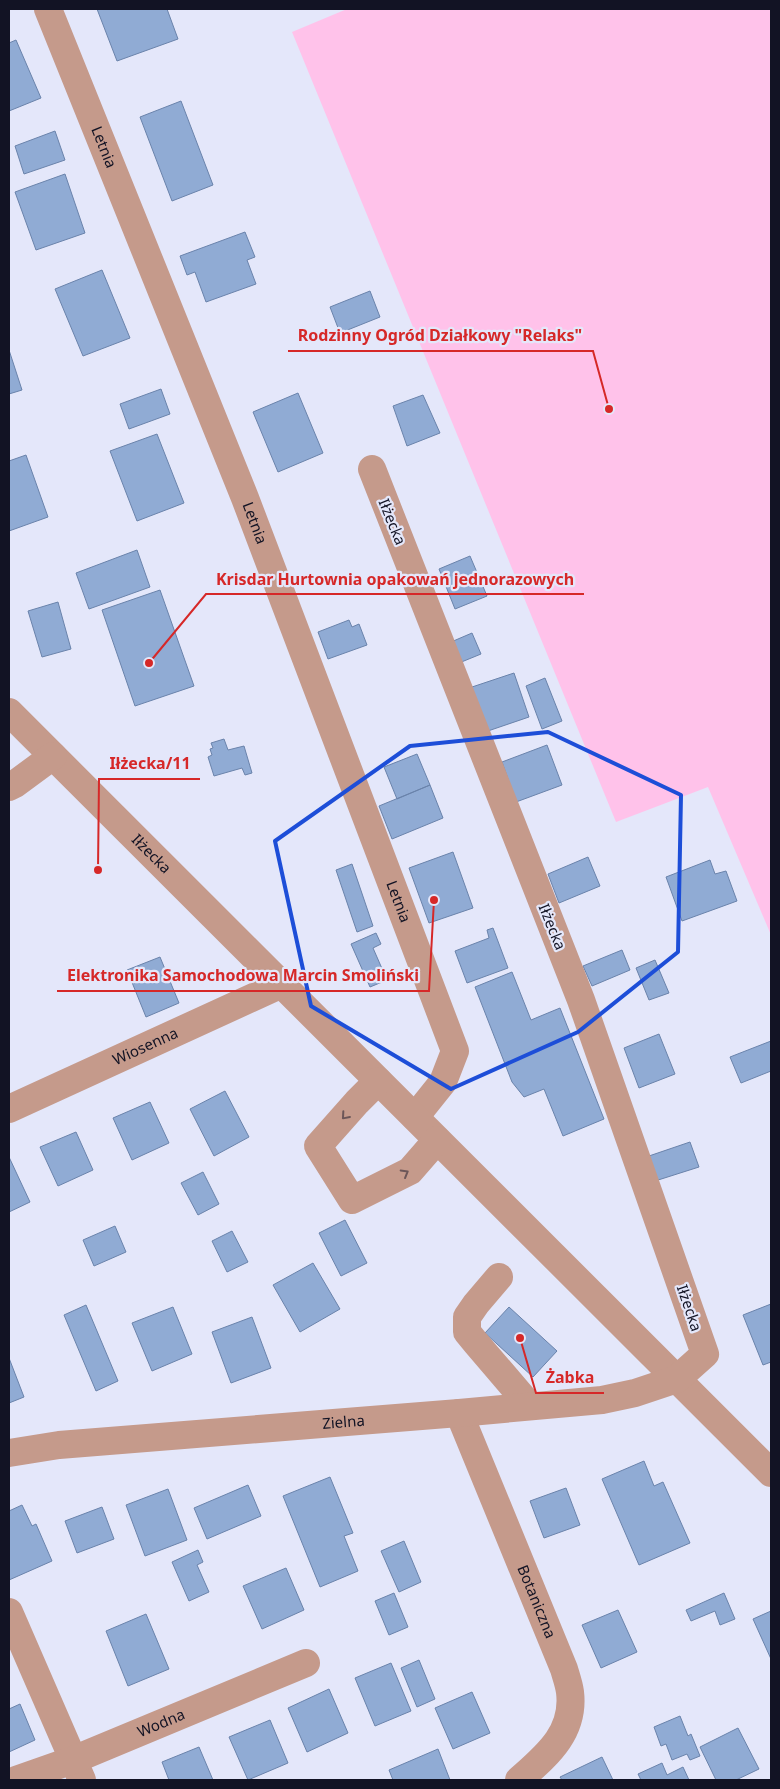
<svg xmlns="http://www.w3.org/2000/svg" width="780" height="1789" font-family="'Noto Sans',sans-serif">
<rect width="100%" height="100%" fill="#e4e7fa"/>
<path fill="#ffc2ea" d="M 347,9 L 771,9 L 771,935 L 708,787 L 616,822 L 292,32 Z"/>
<path fill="#90abd4" stroke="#6a83ab" d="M 97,9 L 167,9 L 178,39 L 117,61 Z
M 16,40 L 41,98 L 9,111 L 9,43 Z
M 181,101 L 213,185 L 172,201 L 140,117 Z
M 55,131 L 65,160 L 24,174 L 15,146 Z
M 65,174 L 85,233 L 36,250 L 15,192 Z
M 245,232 L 255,257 L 247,260 L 256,284 L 206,302 L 195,272 L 187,275 L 180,256 Z
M 102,270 L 130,338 L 83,356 L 55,289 Z
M 370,291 L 380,317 L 340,333 L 330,307 Z
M 9,350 L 22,390 L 9,394 Z
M 161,389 L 170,414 L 129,429 L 120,404 Z
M 298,393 L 323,453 L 278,472 L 253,412 Z
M 423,395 L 440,433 L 407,446 L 393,406 Z
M 157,434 L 184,503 L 137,521 L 110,451 Z
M 26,455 L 48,517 L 9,531 L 9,461 Z
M 137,550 L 150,587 L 89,609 L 76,573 Z
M 470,556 L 487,596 L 455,609 L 439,569 Z
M 160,590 L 194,686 L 135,706 L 102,610 Z
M 58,602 L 71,649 L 42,657 L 28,611 Z
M 349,620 L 352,627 L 359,624 L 367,645 L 328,659 L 318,632 Z
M 472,633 L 481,654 L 459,663 L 451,642 Z
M 514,673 L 529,717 L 482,733 L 466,689 Z
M 545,678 L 562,721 L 542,729 L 526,686 Z
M 224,739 L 228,750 L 244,746 L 252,773 L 245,775 L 242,768 L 214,776 L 208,757 L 212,755 L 210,749 L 213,748 L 211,743 Z
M 547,745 L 562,785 L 516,802 L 502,762 Z
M 417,754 L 430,785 L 397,799 L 384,767 Z
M 430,785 L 443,818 L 392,839 L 379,806 Z
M 453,852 L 473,908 L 429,923 L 409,868 Z
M 588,857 L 600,886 L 559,903 L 548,874 Z
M 710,860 L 715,874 L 726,871 L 737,901 L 682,921 L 666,877 Z
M 352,864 L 373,926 L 357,932 L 336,870 Z
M 493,928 L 508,968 L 467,983 L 455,951 L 489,938 L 487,930 Z
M 376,933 L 381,944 L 373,948 L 387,980 L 370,987 L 351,944 Z
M 622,950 L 630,970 L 592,986 L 583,966 Z
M 160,957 L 179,1003 L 146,1017 L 127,970 Z
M 655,960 L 669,993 L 649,1000 L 636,968 Z
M 512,972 L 531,1020 L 560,1008 L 604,1119 L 563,1136 L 544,1089 L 524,1097 L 512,1082 L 475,987 Z
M 659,1034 L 675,1074 L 639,1088 L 624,1048 Z
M 771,1041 L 771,1071 L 741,1083 L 730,1057 Z
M 225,1091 L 249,1137 L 214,1156 L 190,1109 Z
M 150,1102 L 169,1143 L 132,1160 L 113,1118 Z
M 76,1132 L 93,1170 L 58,1186 L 40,1147 Z
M 690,1142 L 699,1167 L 655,1181 L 646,1157 Z
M 9,1157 L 30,1202 L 9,1212 Z
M 203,1172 L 219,1204 L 198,1215 L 181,1183 Z
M 345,1220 L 367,1263 L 341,1276 L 319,1233 Z
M 115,1226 L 126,1252 L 94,1266 L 83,1240 Z
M 232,1231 L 248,1262 L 227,1272 L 212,1241 Z
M 313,1263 L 340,1309 L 300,1332 L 273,1285 Z
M 771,1304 L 771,1362 L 763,1365 L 743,1315 Z
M 86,1305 L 118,1381 L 96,1391 L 64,1315 Z
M 173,1307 L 192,1354 L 152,1371 L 132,1323 Z
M 509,1307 L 557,1351 L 533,1377 L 485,1333 Z
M 252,1317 L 271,1368 L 231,1383 L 212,1332 Z
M 9,1358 L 24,1397 L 9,1403 Z
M 644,1461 L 654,1486 L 663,1482 L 690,1543 L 639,1565 L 602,1479 Z
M 330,1477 L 353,1533 L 344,1536 L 358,1571 L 320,1587 L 283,1496 Z
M 248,1485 L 261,1516 L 207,1539 L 194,1508 Z
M 566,1488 L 580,1525 L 544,1538 L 530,1501 Z
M 168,1489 L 187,1540 L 145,1556 L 126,1505 Z
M 22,1505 L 32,1526 L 36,1524 L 52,1561 L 9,1580 L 9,1511 Z
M 102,1507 L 114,1539 L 77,1553 L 65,1521 Z
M 404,1541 L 421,1582 L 399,1592 L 381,1551 Z
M 198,1550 L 203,1562 L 197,1565 L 209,1592 L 189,1601 L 172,1562 Z
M 286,1568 L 304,1610 L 262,1629 L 243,1586 Z
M 394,1593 L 408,1627 L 389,1635 L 375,1601 Z
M 724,1593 L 735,1619 L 720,1625 L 715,1611 L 691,1621 L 686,1610 Z
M 618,1610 L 637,1652 L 601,1668 L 582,1625 Z
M 771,1611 L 771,1659 L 753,1619 Z
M 146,1614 L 169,1669 L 128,1686 L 106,1631 Z
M 419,1660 L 435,1699 L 417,1707 L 401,1668 Z
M 391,1663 L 411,1711 L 375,1726 L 355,1678 Z
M 329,1689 L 348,1733 L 307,1752 L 288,1708 Z
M 472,1692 L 490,1733 L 453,1749 L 435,1708 Z
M 20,1704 L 35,1740 L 9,1752 L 9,1709 Z
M 680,1716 L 688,1736 L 691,1734 L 700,1756 L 690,1760 L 687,1754 L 672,1760 L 666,1744 L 661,1746 L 654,1727 Z
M 270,1720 L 288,1763 L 248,1780 L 229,1737 Z
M 738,1728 L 759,1769 L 736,1780 L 716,1780 L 700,1747 Z
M 199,1747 L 213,1780 L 169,1780 L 162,1762 Z
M 438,1749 L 450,1780 L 393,1780 L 389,1770 Z
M 602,1757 L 613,1780 L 562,1780 L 560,1777 Z
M 662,1763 L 667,1775 L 683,1767 L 689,1780 L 641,1780 L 638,1774 Z"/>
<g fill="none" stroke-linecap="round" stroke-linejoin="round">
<g stroke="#c59a8b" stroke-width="28">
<path id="s1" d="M 48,9 L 245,498 L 455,1051 L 443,1082 L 415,1117"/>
<path id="s2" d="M 9,712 L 771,1473"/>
<path d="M 9,787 L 15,784 L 53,756"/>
<path d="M 378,1081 L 357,1102 L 318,1146 L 352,1200 L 410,1171 L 437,1140"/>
<path id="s3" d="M 9,1109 L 282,984"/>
<path d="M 499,1277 L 476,1304 L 467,1317 L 467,1332 L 476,1343 L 530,1406"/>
<path id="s4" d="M 459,1413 L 564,1669 C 566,1676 569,1684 570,1692 C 575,1733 546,1756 519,1780"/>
<path id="s5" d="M 9,1453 L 59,1445 L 459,1413 L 602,1400 L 635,1393 L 677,1379 L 705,1354 L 581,1000 L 372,469"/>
<path d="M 9,1612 L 82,1780"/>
<path id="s6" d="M 16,1780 L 73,1760 L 306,1663"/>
</g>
</g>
<defs><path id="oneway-chevron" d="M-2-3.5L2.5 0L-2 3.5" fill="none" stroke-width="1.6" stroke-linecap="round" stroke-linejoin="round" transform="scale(1.25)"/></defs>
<g stroke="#6c5658">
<use href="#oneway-chevron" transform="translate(345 1116) rotate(131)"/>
<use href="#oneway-chevron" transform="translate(405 1173) rotate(-30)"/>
</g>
<path fill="none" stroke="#1d4ed8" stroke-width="4" stroke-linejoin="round" d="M 548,732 L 681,795 L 678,952 L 578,1032 L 451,1089 L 311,1006 L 275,841 L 410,746 Z"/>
<g text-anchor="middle" stroke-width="4.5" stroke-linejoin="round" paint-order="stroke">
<g font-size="15" fill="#121324" stroke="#e4e7fa">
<text dy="5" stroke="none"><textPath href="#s1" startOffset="149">Letnia</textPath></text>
<text transform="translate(392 522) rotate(68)" y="5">Iłżecka</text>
<text dy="5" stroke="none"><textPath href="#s1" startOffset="554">Letnia</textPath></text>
<text dy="5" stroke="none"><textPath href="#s2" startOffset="201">Iłżecka</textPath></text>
<text dy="5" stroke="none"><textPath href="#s1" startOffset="959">Letnia</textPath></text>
<text transform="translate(552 927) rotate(68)" y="5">Iłżecka</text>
<text dy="5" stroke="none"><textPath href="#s3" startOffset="150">Wiosenna</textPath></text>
<text transform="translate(689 1308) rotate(71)" y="5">Iłżecka</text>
<text dy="5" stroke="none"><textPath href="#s5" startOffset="336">Zielna</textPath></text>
<text dy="5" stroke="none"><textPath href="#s4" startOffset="204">Botaniczna</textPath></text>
<text dy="5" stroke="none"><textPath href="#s6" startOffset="156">Wodna</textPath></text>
</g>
</g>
<path fill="none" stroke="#d62828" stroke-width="2" d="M609 409L593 351H288M149 663L206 594H584M98 870L99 779H200M434 900L429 991H57M520 1338L536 1393H604"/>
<g fill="#d62828" stroke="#e4e7fa" stroke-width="2">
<circle cx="609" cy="409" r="5"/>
<circle cx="149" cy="663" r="5"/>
<circle cx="98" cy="870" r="5"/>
<circle cx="434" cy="900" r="5"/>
<circle cx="520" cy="1338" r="5"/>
</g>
<g font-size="16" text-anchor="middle" font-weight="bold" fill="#d62828" stroke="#e4e7fa" stroke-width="4.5" stroke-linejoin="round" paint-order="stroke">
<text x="440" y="341">Rodzinny Ogród Działkowy "Relaks"</text>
<text x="395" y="585">Krisdar Hurtownia opakowań jednorazowych</text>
<text x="150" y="769">Iłżecka/11</text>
<text x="243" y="981">Elektronika Samochodowa Marcin Smoliński</text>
<text x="570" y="1383">Żabka</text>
</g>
<rect width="780" height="1789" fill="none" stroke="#121324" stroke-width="20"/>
</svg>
